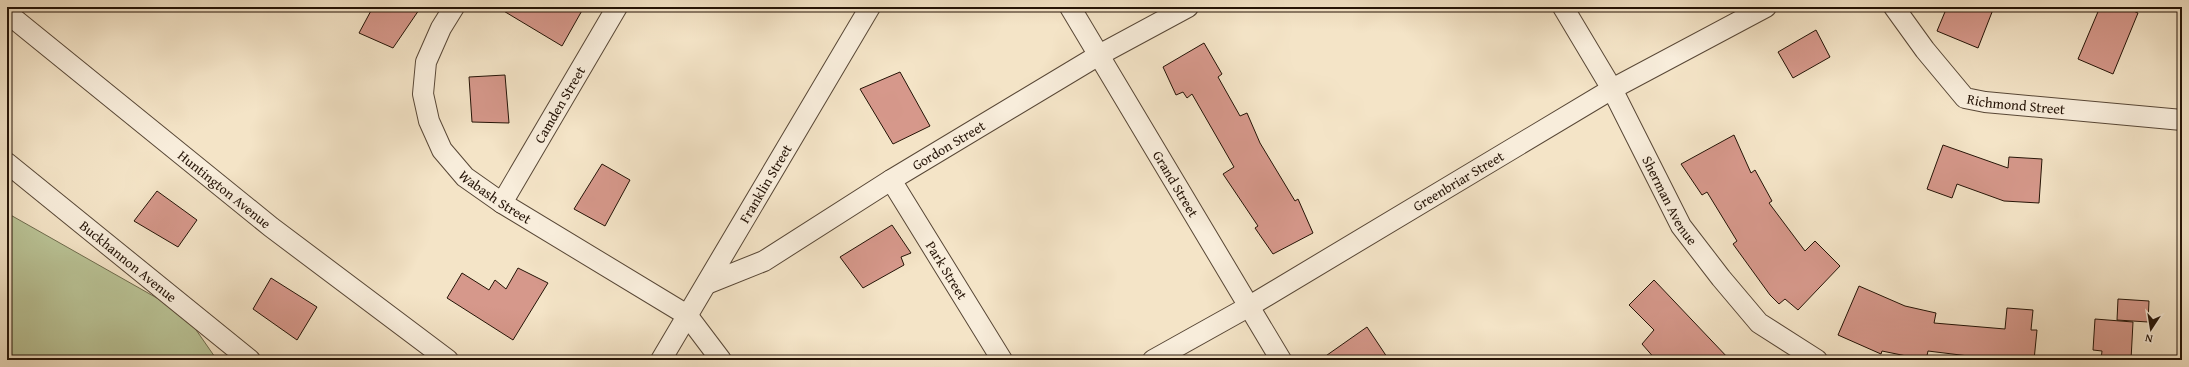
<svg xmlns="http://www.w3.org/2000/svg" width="2189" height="367" font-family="'Gentium Book Plus',serif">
<rect width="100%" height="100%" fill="#f4e4c7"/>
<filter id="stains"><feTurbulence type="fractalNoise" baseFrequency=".005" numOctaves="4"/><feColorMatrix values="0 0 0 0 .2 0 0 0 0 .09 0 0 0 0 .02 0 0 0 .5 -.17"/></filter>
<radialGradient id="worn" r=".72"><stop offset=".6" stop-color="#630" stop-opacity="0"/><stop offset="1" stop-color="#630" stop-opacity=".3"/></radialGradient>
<path fill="#bac497" stroke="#6f6c4e" d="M 7,213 L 185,314 L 217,360 L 7,360 Z"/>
<path fill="#d6988b" stroke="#241306" d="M 373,7 L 421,7 L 393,48 L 359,33 Z
M 497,7 L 584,7 L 562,46 Z
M 1947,7 L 1994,7 L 1978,48 L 1937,31 Z
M 2100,7 L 2124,7 L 2138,13 L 2113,74 L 2078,59 Z
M 1816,30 L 1830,57 L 1793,78 L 1778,52 Z
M 1204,43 L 1222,74 L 1218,77 L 1240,116 L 1247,113 L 1260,143 L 1295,201 L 1298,199 L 1313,233 L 1273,254 L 1255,228 L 1258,226 L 1223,174 L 1234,167 L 1192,94 L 1187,98 L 1183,92 L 1176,95 L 1163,67 Z
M 900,72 L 930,126 L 893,144 L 860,89 Z
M 505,75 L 509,123 L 472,122 L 469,77 Z
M 1734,135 L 1751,173 L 1755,170 L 1772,201 L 1769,203 L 1805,251 L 1815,241 L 1840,266 L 1798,310 L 1785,299 L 1779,304 L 1770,295 L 1733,244 L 1737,241 L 1707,192 L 1702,195 L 1681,164 Z
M 1943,145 L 2008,168 L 2009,157 L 2042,159 L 2039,203 L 2004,201 L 1957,184 L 1952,198 L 1927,189 Z
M 602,164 L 630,180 L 605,226 L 574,209 Z
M 157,191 L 197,220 L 178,247 L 134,221 Z
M 892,225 L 911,253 L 901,257 L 904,265 L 863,288 L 840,257 Z
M 518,268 L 548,283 L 513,340 L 447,298 L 462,273 L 489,290 L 495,280 L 506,289 Z
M 271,278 L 317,307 L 297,340 L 253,309 Z
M 1654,280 L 1730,360 L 1656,360 L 1642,344 L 1654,330 L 1629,305 Z
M 1859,286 L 1905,306 L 1936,313 L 1934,323 L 2005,329 L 2007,308 L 2033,310 L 2031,330 L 2037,330 L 2034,360 L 2001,360 L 1928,351 L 1926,360 L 1882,351 L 1881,354 L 1838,335 Z
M 2118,299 L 2149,301 L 2148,322 L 2117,320 Z
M 2095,319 L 2133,322 L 2131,360 L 2101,360 L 2102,351 L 2093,350 Z
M 1367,327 L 1389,360 L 1320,360 Z"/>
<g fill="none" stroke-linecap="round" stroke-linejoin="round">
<defs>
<g id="minor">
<path id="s1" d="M 454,7 L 441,28 L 426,62 L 423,94 L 429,121 L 442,150 L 465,177 L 502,203 L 687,315 L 721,360"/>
<path id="s2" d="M 1070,7 L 1281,360"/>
<path id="s3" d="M 1563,7 L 1612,89 L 1681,226 L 1721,278 L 1759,323 L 1817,360"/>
<path id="s4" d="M 1894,7 L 1925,50 L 1965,98 L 1985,102 L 2182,120"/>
<path id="s5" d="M 7,13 L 271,227 L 448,360"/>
<path id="s6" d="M 7,163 L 250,360"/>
<path id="s7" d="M 891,180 L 1002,360"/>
<path id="s8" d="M 502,203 L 617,7"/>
<path id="s9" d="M 709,283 L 764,261 L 891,180 L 1099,55 L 1188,7"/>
<path id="s10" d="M 661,360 L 870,7"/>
<path id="s11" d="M 1153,360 L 1248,307 L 1612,89 L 1766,7"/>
</g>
</defs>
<use href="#minor" stroke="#584736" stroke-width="22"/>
<use href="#minor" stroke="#f8eddb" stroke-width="20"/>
</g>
<g text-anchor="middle" stroke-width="3.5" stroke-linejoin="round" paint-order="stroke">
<g font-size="14" fill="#241306" stroke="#f8eddb">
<text dy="5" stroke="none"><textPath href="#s4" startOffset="167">Richmond Street</textPath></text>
<text dy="5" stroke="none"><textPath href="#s8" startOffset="114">Camden Street</textPath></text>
<text dy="5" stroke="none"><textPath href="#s9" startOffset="277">Gordon Street</textPath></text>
<text dy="5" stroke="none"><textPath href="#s11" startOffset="354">Greenbriar Street</textPath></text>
<text dy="5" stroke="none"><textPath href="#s10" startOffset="205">Franklin Street</textPath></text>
<text dy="5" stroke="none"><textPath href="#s2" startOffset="206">Grand Street</textPath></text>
<text dy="5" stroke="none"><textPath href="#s5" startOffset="280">Huntington Avenue</textPath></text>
<text dy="5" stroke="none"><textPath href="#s1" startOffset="225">Wabash Street</textPath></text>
<text dy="5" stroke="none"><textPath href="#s3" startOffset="221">Sherman Avenue</textPath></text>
<text dy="5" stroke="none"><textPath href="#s6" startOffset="156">Buckhannon Avenue</textPath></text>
<text dy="5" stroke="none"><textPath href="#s7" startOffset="106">Park Street</textPath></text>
</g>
</g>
<rect width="2189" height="367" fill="none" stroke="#f4e4c7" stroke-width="24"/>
<rect x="8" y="8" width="2173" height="351" fill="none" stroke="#241306" stroke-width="2"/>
<rect x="12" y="12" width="2165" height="343" fill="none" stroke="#241306"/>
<g transform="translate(2151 329) rotate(192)" stroke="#f8eddb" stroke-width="3" paint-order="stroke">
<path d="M0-3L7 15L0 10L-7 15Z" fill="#241306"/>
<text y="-6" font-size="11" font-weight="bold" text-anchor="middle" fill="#241306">N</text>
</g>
<rect width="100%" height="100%" filter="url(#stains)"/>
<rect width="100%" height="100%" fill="url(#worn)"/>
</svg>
